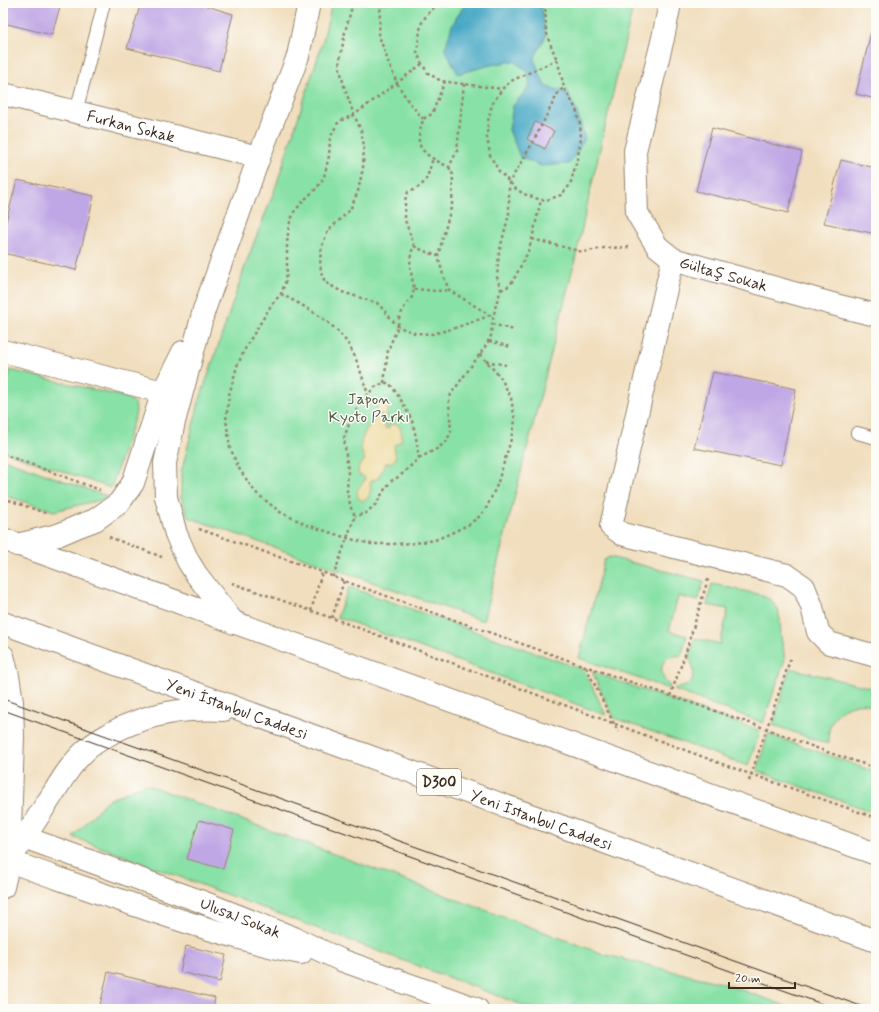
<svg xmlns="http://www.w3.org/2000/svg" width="879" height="1012" font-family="Mynerve,sans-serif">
<rect width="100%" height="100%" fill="#fdfcf7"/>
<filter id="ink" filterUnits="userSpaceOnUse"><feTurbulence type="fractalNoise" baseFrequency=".025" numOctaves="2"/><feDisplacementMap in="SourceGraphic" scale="8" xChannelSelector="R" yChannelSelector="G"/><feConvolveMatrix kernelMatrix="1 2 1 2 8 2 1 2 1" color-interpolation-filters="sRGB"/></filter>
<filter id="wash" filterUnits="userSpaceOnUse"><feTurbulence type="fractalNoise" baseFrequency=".012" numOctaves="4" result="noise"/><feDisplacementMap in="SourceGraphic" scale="16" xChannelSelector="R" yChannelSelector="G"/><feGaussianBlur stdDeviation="0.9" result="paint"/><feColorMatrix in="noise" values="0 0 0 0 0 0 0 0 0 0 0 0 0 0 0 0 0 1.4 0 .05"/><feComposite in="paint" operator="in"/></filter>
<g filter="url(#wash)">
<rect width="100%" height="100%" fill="#f1debe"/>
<path fill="#88e1a6" stroke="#628662" d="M 332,3 L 634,3 L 592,183 L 575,260 L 483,621 L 188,517 L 181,497 L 181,473 L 199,402 L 249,255 L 274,192 L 322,44 Z
M 10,370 L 125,397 C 134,401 136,403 136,413 L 111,488 L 3,451 L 3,438 L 7,432 L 8,426 L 7,420 L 3,414 L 3,379 L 8,380 Z
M 3,459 L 106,496 L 104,499 L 54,511 L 3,495 Z
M 610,557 L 704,581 L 698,601 L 678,596 L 669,631 L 687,636 L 681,656 C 661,653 655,674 670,686 L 669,689 L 579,658 L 604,560 Z
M 712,584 L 758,594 L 771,600 L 778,609 L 780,620 L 781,637 L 785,659 L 763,723 L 674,690 L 675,688 C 694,688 698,672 689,658 L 695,638 L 720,644 L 728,609 L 707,605 Z
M 349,587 L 584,670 L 606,715 L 337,617 Z
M 790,668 L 876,689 L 876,708 C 873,707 870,705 867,704 C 849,701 832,713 829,731 C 828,735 828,739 828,744 L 773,725 Z
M 592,672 L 760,731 L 748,766 L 614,718 Z
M 768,734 L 876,772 L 876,813 L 757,771 Z
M 145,784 L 606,955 L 725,984 L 794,1009 L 533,1009 L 73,837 L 106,801 Z"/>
<path fill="#eeda9e" stroke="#94825e" d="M 379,402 L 387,403 L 389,407 L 388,411 L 384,419 L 385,424 L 385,427 L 386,429 L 389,428 L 389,425 C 402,421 402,432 401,441 L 394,445 C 394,454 401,462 386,463 L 382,470 L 379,477 L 370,482 C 371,490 371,498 363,501 L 358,498 C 355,485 363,487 365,478 L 363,476 L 359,475 L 358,472 L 359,465 L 365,460 C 363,456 361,451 361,445 C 362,434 371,419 382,415 L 377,413 L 376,409 L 377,403 Z"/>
<path fill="#46a8c5" stroke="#406972" d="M 471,3 L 541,3 L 546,36 L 534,59 L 545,86 L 568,93 L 577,112 L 585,139 L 569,164 L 541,166 L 520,157 L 509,130 L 513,106 L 530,85 L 527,72 L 514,61 L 491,65 L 458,74 L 445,49 L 452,25 L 463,7 Z"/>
<g id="blocks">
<path fill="#bfa6e5" d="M 3,3 L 61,3 L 52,35 L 3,23 Z
M 141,3 L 197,3 L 233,14 L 219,71 L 127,48 Z
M 871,32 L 876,33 L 876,99 L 856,94 Z
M 535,122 L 554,131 L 545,149 L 527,139 Z
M 712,128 L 802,152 L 788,213 L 696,191 Z
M 841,160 L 876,168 L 876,234 L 824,223 Z
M 17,180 L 94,196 L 76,270 L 3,253 L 3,233 Z
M 713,372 L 796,389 L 781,465 L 694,448 Z
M 199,820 L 234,830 L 223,869 L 187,859 Z
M 186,946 L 226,955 L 220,982 L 180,972 Z
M 108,972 L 215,998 L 213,1009 L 99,1009 Z"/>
</g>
</g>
<g filter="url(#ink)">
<use href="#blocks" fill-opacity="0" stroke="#96846e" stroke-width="1"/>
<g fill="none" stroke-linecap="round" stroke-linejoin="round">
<defs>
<path id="service" d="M 76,112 L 104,3
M 857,433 L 876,438"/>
<g id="minor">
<path id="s1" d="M 670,3 L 663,38 L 635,151 L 637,213 L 657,246 L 673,259 L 843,307 L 876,315"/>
<path id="s2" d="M 3,94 L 259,157"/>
<path d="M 673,259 L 611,526 L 622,534 L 787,575 L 804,587 L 812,607 L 818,632 L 829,643 L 876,656"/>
<path d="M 3,351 L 163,392"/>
<path d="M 3,887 L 9,861"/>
</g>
<g id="tertiary">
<path d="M 204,310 L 259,157 L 298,56 L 309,3"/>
<path id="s3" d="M 7,831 L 200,901 L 294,938 L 341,960 L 477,1009"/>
<path d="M 3,859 C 75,884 146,911 219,932 C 246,940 273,948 301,953"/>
</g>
<g id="trunk">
<path d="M 204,310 L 174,422 L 165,463 L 166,497 L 176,534 L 188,561 L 196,574 L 234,623"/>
<path d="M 3,539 L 876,854"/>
<path d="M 17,545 L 58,535 L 79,526 L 95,520 L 119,503 L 133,483 L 163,392 L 183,352"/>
<path id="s4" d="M 3,623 L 876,941"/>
<path d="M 3,656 L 8,676 L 12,702 L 13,737 L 9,861"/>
<path d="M 9,861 C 23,840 37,818 51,797 C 61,781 71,764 85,751 C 93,743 103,738 113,732 C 149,713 184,708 224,710"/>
</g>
</defs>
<use href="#service" stroke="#96846e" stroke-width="14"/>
<use href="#minor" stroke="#96846e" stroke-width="24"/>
<use href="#tertiary" stroke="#96846e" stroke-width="24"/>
<use href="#trunk" stroke="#96846e" stroke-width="24"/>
<path stroke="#96846e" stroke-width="2.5" stroke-dasharray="3 3" stroke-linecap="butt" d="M 353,3 L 345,32 L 339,65 L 344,86 L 354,115 L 361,130 L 364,146 L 363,168 L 358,191 L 350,210 L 328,231 L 322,246 L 320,259 L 321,272 L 325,282 L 342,292 L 377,303 L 384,310 L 391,319 L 398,326 L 404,329 L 415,333 L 433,334 L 455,328 L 486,317 L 489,315
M 383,3 L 380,11 L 379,36 L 389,64 L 397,83 L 408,101 L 423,119
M 438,3 L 426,16 L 421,24 L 417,52 L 422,64 L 428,73 L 441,81 L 502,89
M 545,3 L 546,30 L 549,41 L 557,60
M 557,60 L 560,70 L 564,88 L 576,109 L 580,124 L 581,138 L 578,156 L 570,185 L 561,195 L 547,200 L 541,200 L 524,194 L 516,189 L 498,170 L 490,155 L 487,137 L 488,121 L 492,104 L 502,89 L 511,81 Z
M 422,64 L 354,115 L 342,120 L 337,124 L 330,138 L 329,156 L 324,177 L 317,188 L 304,200 L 294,212 L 289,225 L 287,243 L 287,267 L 286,280 L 281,294 L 272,304 L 247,345 L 237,366 L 229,395 L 226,420 L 230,447 L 238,467 L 255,492 L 280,512 L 307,525 L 347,538 L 371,544 L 390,544 L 416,543 L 435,540 L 449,534 L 468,525 L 480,516 L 487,507 L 497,485 L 510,443 L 515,421 L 511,398 L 501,378 L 480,354
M 445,81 L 432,114 L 423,119 C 422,125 418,136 419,141 C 420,154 439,162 449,167 L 457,151 L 464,84
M 449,167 L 453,175 L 452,204 L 438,256 L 443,275 L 449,290 L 493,317
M 532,239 L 583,252 L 604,248 L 632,247
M 414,246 L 424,251 L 438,256
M 414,289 L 436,291 L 449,290
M 501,290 L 507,287 L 513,281 L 528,252 L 532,239 L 541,200
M 281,294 C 306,307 339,324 352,351 C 359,364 363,380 368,394
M 492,324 L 514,330
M 489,341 L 511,347
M 486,361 L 506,365
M 3,381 L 5,374
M 384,383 L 388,350 L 398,326 L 399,318 L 405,306 L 412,297 L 414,289 L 410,266 L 411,253 L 414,246 L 405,220 L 405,200 L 408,192 C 428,185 427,177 433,158
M 3,454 L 100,490
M 419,458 L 435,450 L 446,442 L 451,432 L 449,402 L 451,394 L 485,347 L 491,336 L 492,324 L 496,304 L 501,290 L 497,277 L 499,253 L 509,214 L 509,183 L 533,142 L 559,91 L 564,88
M 3,498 L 48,514
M 199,529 L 322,572 L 344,581 L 579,664 L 767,729 L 827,752 L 876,768
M 109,537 L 162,557
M 333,577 L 355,516 L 351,508 L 347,492 L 348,471 L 344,438 L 349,424 L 362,400 L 375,387 L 384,383 L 389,383 C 398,394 406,408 412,421 C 416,433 417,446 419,458 L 400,476 L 391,481 L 385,489 L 376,504 L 366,513 L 355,516
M 232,583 L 332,618 L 722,764 L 876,818
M 311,611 L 322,572
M 332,618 L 344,581
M 586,667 L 618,732
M 670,696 L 685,655 L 708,579
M 749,781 L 791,657"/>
<use href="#service" stroke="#fff" stroke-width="12"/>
<use href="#minor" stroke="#fff" stroke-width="22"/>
<use href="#tertiary" stroke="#fff" stroke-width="22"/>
<use href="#trunk" stroke="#fff" stroke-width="22"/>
<path stroke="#3b2a1e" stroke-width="1" d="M 3,699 L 869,1009
M 3,710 L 836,1009"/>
</g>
</g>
<g text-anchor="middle" stroke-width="3" stroke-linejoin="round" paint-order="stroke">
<rect fill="#fdfcf7" stroke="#75695f" stroke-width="1" x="417" y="769" width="44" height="26" rx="3"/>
<g font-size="15" font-weight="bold" fill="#3b2a1e">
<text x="439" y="787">D300</text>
</g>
<g font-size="16" fill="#3b2a1e" stroke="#fdfcf7">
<text dy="6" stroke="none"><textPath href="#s2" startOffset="132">Furkan Sokak</textPath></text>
<text dy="6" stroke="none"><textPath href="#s1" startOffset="326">Gültaş Sokak</textPath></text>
<text dy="6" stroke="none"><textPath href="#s4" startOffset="249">Yeni İstanbul Caddesi</textPath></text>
<text dy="6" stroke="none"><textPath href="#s4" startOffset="573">Yeni İstanbul Caddesi</textPath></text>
<text dy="6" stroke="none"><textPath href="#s3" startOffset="249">Ulusal Sokak</textPath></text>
</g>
<g font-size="16" fill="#4e5840" stroke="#fdfcf7">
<text x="369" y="404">Japon<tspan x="369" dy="18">Kyoto Parkı</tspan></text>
</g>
</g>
<rect width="879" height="1012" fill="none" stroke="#fdfcf7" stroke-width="16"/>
<path d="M729 982v6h66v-6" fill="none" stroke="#3b2a1e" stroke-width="2"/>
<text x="735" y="982" font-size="12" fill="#3b2a1e" stroke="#fdfcf7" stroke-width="3" paint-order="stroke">20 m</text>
</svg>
